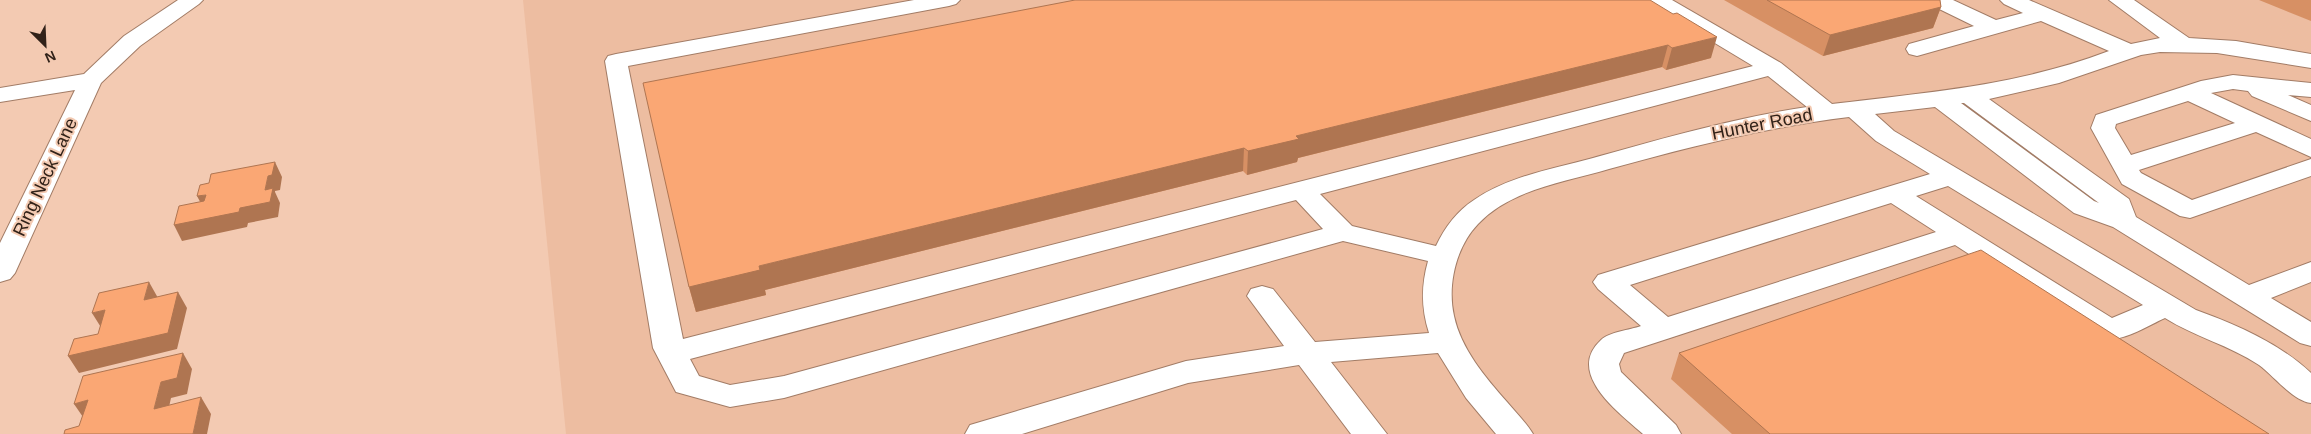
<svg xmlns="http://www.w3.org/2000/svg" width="2311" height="434" font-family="Helvetica,sans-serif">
<rect width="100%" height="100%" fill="#f3cab2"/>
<path fill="#edbda1" d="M 523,0 L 2311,0 L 2311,434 L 566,434 Z"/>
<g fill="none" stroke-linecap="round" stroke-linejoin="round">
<defs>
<path id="minor" d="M 178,0 L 203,0 L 199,4 L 140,46 L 101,83 L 15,273 L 10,279 L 0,282 L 0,243 L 75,90 L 0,102 L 0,88 L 84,74 L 124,36 Z
M 914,0 L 960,0 L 956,4 L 949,6 L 628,66 L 683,339 L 1753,66 L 1650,4 L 1646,0 L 1672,0 L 1781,63 L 1832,104 C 1929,92 2017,86 2109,51 L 2041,21 L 1917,56 L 1909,54 L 1906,49 L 1909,44 L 1974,26 L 1929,4 L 1925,0 L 1953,0 L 1996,20 L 2023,13 L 2004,4 L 2000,0 L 2029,0 L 2131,44 L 2160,38 L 2109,0 L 2134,0 L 2189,38 L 2236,41 L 2311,54 L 2311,68 L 2217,53 L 2160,52 L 2141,55 L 2059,83 L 1989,99 L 2129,199 L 2136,217 L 2249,285 L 2311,262 L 2311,282 L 2271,298 L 2311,322 L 2311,346 L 2300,343 L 2113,227 L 2074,213 L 1935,107 L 1875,114 L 1894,131 L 2196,310 C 2237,325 2279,343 2311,373 L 2311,403 C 2293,401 2274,376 2259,365 C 2229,345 2195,337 2165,318 C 2145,327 2121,344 2099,338 L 1955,245 L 1624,353 L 1619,364 L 1621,372 L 1676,425 L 1681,434 L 1643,434 C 1619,413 1565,373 1601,340 C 1609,332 1630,330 1641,326 L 1598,289 L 1593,282 L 1598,275 L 1930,174 L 1876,141 L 1849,117 C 1767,127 1689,147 1609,169 C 1565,182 1511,189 1478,224 C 1456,247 1447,285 1454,316 C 1461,349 1485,377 1507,402 C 1516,413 1526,422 1533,434 L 1496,434 L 1466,398 L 1438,353 L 1331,362 L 1387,434 L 1351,434 L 1299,365 L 1188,383 L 1022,434 L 965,434 L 970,425 L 1186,361 L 1284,346 L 1247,296 L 1251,289 L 1262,286 L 1273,289 L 1315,342 L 1429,333 C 1421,308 1421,286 1428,261 L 1343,241 L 784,398 L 730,407 L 676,392 L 653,348 L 605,61 L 608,56 L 616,54 ZM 1768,76 L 1807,107 C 1734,118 1664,138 1593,158 C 1553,169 1509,176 1474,200 C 1457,211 1445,227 1436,246 L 1352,226 L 1320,194 ZM 1961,103 L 1964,103 L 2099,203 L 2094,201 ZM 1948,186 L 2143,305 L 2112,318 L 1916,196 ZM 1296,200 L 1323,229 L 784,376 L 730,385 L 699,376 L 690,359 ZM 1891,203 L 1936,232 L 1668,317 L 1630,285 Z
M 2233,75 L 2311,83 L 2311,97 L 2288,95 L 2311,105 L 2311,121 L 2252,96 L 2248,91 L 2233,89 L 2211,93 L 2311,139 L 2311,157 L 2256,132 L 2139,170 L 2141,173 L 2192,200 L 2311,159 L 2311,176 L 2190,218 L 2180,216 L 2122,184 L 2091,128 L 2096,115 L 2201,81 ZM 2188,101 L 2235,123 L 2131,155 L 2115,128 L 2116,124 Z"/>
</defs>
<use href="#minor" stroke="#a27c66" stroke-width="2"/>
<use href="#minor" fill="#fff" fill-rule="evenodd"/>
</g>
<path fill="#d79064" d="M 1724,0 L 1940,0 L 1941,7 L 1933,28 L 1823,56 Z
M 2259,0 L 2311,0 L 2311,21 Z
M 1673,14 L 1711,58 L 1666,70 L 1662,67 L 1298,158 L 1297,162 L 1247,175 L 1243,171 L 765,290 L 766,295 L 696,312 L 689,287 Z
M 1679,353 L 2269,434 L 1732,434 L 1671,379 Z"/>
<path fill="#af7551" d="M 1941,7 L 1933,28 L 1823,56 L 1830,35 Z
M 1717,37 L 1711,58 L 1666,70 L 1672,48 Z
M 1668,45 L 1662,67 L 1298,158 L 1297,162 L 1247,175 L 1248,151 L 1296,136 Z
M 1244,148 L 1243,171 L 765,290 L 766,295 L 696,312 L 689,287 L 759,266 Z
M 275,162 L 282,177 L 280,190 L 275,191 L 275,192 L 280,203 L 278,217 L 248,223 L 247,227 L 182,241 L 174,225 L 265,190 L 268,176 Z
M 206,195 L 205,211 L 197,196 Z
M 149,282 L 158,298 L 144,300 Z
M 178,292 L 187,308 L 177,349 L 79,373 L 68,356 Z
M 105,310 L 102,329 L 92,313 Z
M 183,353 L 192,369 L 187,394 L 171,398 L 165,425 L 154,409 L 161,382 Z
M 201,397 L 211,414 L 207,434 L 193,434 Z
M 88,400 L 85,420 L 74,404 Z"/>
<path fill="#faa774" stroke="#af7551" d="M 1075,0 L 1650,0 L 1673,14 L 1677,13 L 1717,37 L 1672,48 L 1668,45 L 1296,136 L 1299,139 L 1248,151 L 1244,148 L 759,266 L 760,270 L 689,287 L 643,83 Z
M 1767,0 L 1940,0 L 1941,7 L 1830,35 Z
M 275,162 L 272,175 L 268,176 L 265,190 L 273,188 L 270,202 L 240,208 L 239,212 L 174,225 L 179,206 L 204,201 L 206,195 L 197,196 L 200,185 L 209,183 L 211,174 Z
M 1981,250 L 2269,434 L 1770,434 L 1679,353 Z
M 149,282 L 144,300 L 178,292 L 168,333 L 68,356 L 74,339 L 98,334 L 105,310 L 92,313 L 99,293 Z
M 183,353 L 177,378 L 161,382 L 154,409 L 201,397 L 193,434 L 64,434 L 65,430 L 79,426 L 88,400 L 74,404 L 83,376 Z"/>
<g text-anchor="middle" stroke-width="4" stroke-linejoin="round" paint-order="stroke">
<g font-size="18" fill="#312219" stroke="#f3cab2">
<text transform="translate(1762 124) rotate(-11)" y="6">Hunter Road</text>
<text transform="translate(45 177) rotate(-65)" y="6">Ring Neck Lane</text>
</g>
</g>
<g transform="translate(45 45) rotate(156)" stroke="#f3cab2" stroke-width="4" paint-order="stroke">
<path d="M0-4L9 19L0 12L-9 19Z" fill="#312219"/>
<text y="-8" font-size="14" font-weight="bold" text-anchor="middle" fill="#312219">N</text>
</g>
</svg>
